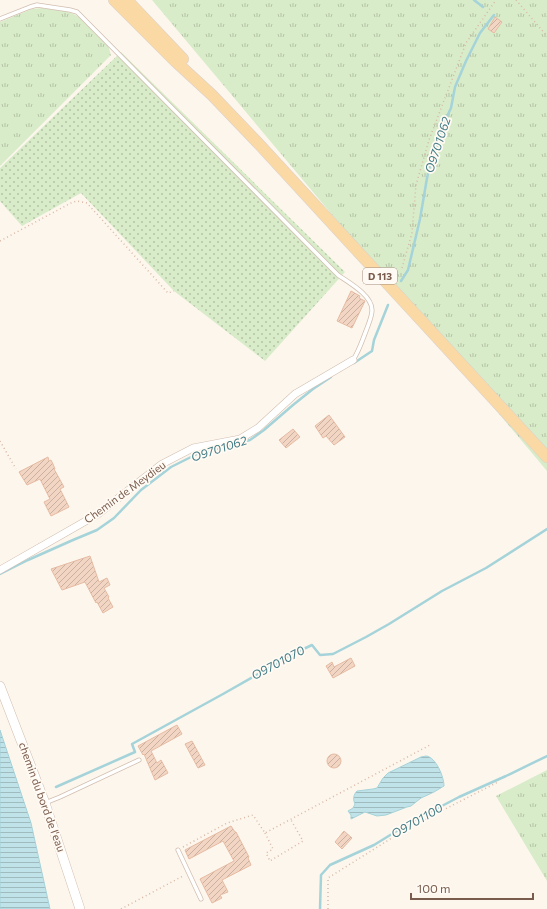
<svg xmlns="http://www.w3.org/2000/svg" width="547" height="909" font-family="Commissioner,sans-serif">
<defs>
<pattern id="grass-tufts" width="24" height="20" patternUnits="userSpaceOnUse"><rect width="24" height="20" fill="#d8ecc9"/><path d="M3 7l-1-3M5 7V3M7 7l1-3M15 17l-1-3M17 17v-4M19 17l1-3" fill="none" stroke="#b4c2a5"/></pattern>
<pattern id="garden-dots" width="8" height="8" patternUnits="userSpaceOnUse"><rect width="8" height="8" fill="#d8ecc9"/><path d="M2 2h.1M6 6h.1" fill="none" stroke="#b4c2a5" stroke-width="1.8" stroke-linecap="round"/></pattern>
<pattern id="water-rules" width="6" height="5" patternUnits="userSpaceOnUse"><rect width="6" height="5" fill="#bfe3e8"/><path d="M0 2.5h6" fill="none" stroke="#a0bbbe"/></pattern>
<pattern id="building-hatch" width="6" height="6" patternUnits="userSpaceOnUse"><rect width="6" height="6" fill="#f3d5c3"/><path d="M-1 1l2-2M0 6l6-6M5 7l2-2" fill="none" stroke="#cab0a1"/></pattern>
</defs>
<rect width="100%" height="100%" fill="#fdf6ec"/>
<path fill="url(#grass-tufts)" d="M 152,0 L 547,0 L 547,471 Z
M 42,8 C 55,10 69,10 79,17 L 108,45 L 111,55 L 0,166 L 0,22 L 32,9 Z
M 547,770 L 547,881 L 496,796 Z"/>
<path fill="url(#garden-dots)" d="M 121,52 L 345,272 L 265,361 L 174,291 L 81,193 L 22,226 L 0,201 L 0,168 Z"/>
<path fill="url(#water-rules)" stroke="#a5d3da" d="M 0,730 L 31,823 L 50,909 L 0,909 Z
M 426,756 C 436,757 444,777 444,786 L 434,792 L 421,798 L 411,806 L 407,807 L 386,815 L 377,816 L 365,812 L 351,819 L 351,815 L 348,811 L 353,808 L 355,804 C 353,800 353,795 357,791 L 373,789 L 377,788 L 383,778 L 388,773 L 421,757 Z"/>
<g fill="none" stroke-linecap="round" stroke-linejoin="round">
<path stroke="#a5d3da" stroke-width="2.5" d="M 474,0 L 483,7
M 401,281 L 408,270 L 420,219 L 427,178 L 433,153 L 441,129 L 451,108 L 455,87 L 466,61 L 480,33 L 494,15
M 354,363 L 372,351 L 374,340 L 388,305
M 0,574 L 28,560 L 73,540 L 97,530 L 114,518 L 141,490 L 171,467 L 199,453 L 225,447 L 250,440 L 264,430 L 293,405 L 313,389 L 331,377
M 56,787 L 135,752 L 132,744 L 223,694 L 295,653 L 312,645 L 320,655 L 333,654 L 366,637 L 389,624 L 442,591 L 486,568 L 547,529
M 320,909 L 321,875 L 330,865 L 374,845 L 413,821 L 459,797 L 506,776 L 547,756"/>
</g>
<path fill="url(#building-hatch)" stroke="#e6bba3" d="M 495,17 L 502,22 L 494,33 L 488,29 Z
M 351,291 L 360,296 L 359,298 L 365,301 L 352,328 L 337,321 Z
M 329,415 L 345,437 L 334,445 L 326,436 L 323,438 L 315,426 Z
M 293,429 L 300,437 L 286,448 L 279,440 Z
M 48,457 L 49,461 L 51,460 L 53,464 L 55,469 L 54,469 L 64,487 L 60,489 L 69,507 L 51,516 L 44,502 L 50,499 L 40,479 L 27,485 L 19,472 Z
M 90,556 L 99,582 L 107,578 L 110,585 L 104,588 L 109,597 L 108,598 L 113,607 L 103,613 L 97,602 L 96,603 L 85,582 L 62,590 L 51,569 Z
M 351,658 L 355,666 L 333,678 L 326,666 L 332,662 L 334,667 Z
M 177,725 L 182,734 L 151,751 L 157,763 L 161,760 L 168,773 L 155,780 L 144,754 L 143,755 L 138,746 Z
M 192,741 L 205,765 L 198,768 L 185,744 Z
M327 761a7 7 0 1 1 14 0a7 7 0 1 1-14 0Z
M 231,826 L 235,832 L 236,832 L 249,857 L 248,858 L 251,865 L 222,880 L 228,892 L 220,895 L 222,898 L 212,903 L 200,879 L 234,861 L 223,841 L 189,859 L 185,850 Z
M 344,831 L 352,838 L 342,849 L 335,842 Z"/>
<g fill="none" stroke-linecap="round" stroke-linejoin="round">
<defs>
<path id="service" d="M 0,19 L 30,7 L 37,5 L 70,10 L 77,12 L 338,275 C 348,282 372,295 372,310 C 372,317 368,325 366,331 C 362,341 359,351 353,360
M 45,803 L 60,797 L 139,760
M 178,850 L 201,899"/>
<path id="minor" d="M 0,570 L 98,514 L 162,464 L 193,448 L 240,439 L 258,428 L 295,394 L 353,360"/>
<path id="tertiary" d="M 0,686 L 45,803 L 80,909"/>
<path id="primary" d="M 114,0 L 175,61 L 212,95 L 257,142 L 547,457
M 127,0 L 183,59"/>
</defs>
<use href="#service" stroke="#d1beb0" stroke-width="5"/>
<use href="#minor" stroke="#d1beb0" stroke-width="8"/>
<use href="#tertiary" stroke="#d1beb0" stroke-width="10"/>
<use href="#primary" stroke="#dad1cd" stroke-width="12"/>
<path stroke="#d9b8a5" stroke-width="1.5" stroke-dasharray="1 3" stroke-linecap="butt" d="M 516,0 L 547,36
M 0,241 L 71,203 L 77,201 L 87,203 L 168,293 L 174,291
M 402,268 L 412,233 L 416,185 L 429,140 L 466,43 L 496,0
M 0,441 L 16,469
M 265,833 L 273,849 L 266,853 L 270,861 L 303,841 L 291,820
M 183,847 L 227,823 L 253,815 L 265,833 L 430,745
M 121,909 L 183,876
M 328,909 L 328,878 L 406,829 L 498,782"/>
<use href="#service" stroke="#fff" stroke-width="3.5"/>
<use href="#minor" stroke="#fff" stroke-width="7"/>
<use href="#tertiary" stroke="#fff" stroke-width="9"/>
<use href="#primary" stroke="#fbd9a5" stroke-width="11"/>
</g>
<g text-anchor="middle" stroke-width="3.5" stroke-linejoin="round" paint-order="stroke">
<rect fill="#fffaf3" stroke="#a28b7f" stroke-width="1" x="363" y="268" width="34" height="16" rx="3"/>
<g font-size="10" font-weight="bold" fill="#7a5c4d">
<text x="380" y="280">D 113</text>
</g>
<g font-size="11" fill="#7a5c4d" stroke="#fffaf3">
<text transform="translate(125 492) rotate(-36)" y="4">Chemin de Meydieu</text>
<text transform="translate(42 797) rotate(70)" y="4">chemin du bord de l'eau</text>
</g>
<g font-size="12" font-style="italic" fill="#437c86" stroke="#fffaf3">
<text transform="translate(438 145) rotate(-72)" y="4">O9701062</text>
<text transform="translate(219 449) rotate(-18)" y="4">O9701062</text>
<text transform="translate(278 663) rotate(-28)" y="4">O9701070</text>
<text transform="translate(417 821) rotate(-30)" y="4">O9701100</text>
</g>
</g>
<path d="M411 893v6h122v-6" fill="none" stroke="#7a5c4d" stroke-width="2"/>
<text x="417" y="893" font-size="12" fill="#7a5c4d" stroke="#fffaf3" stroke-width="3" paint-order="stroke">100 m</text>
</svg>
